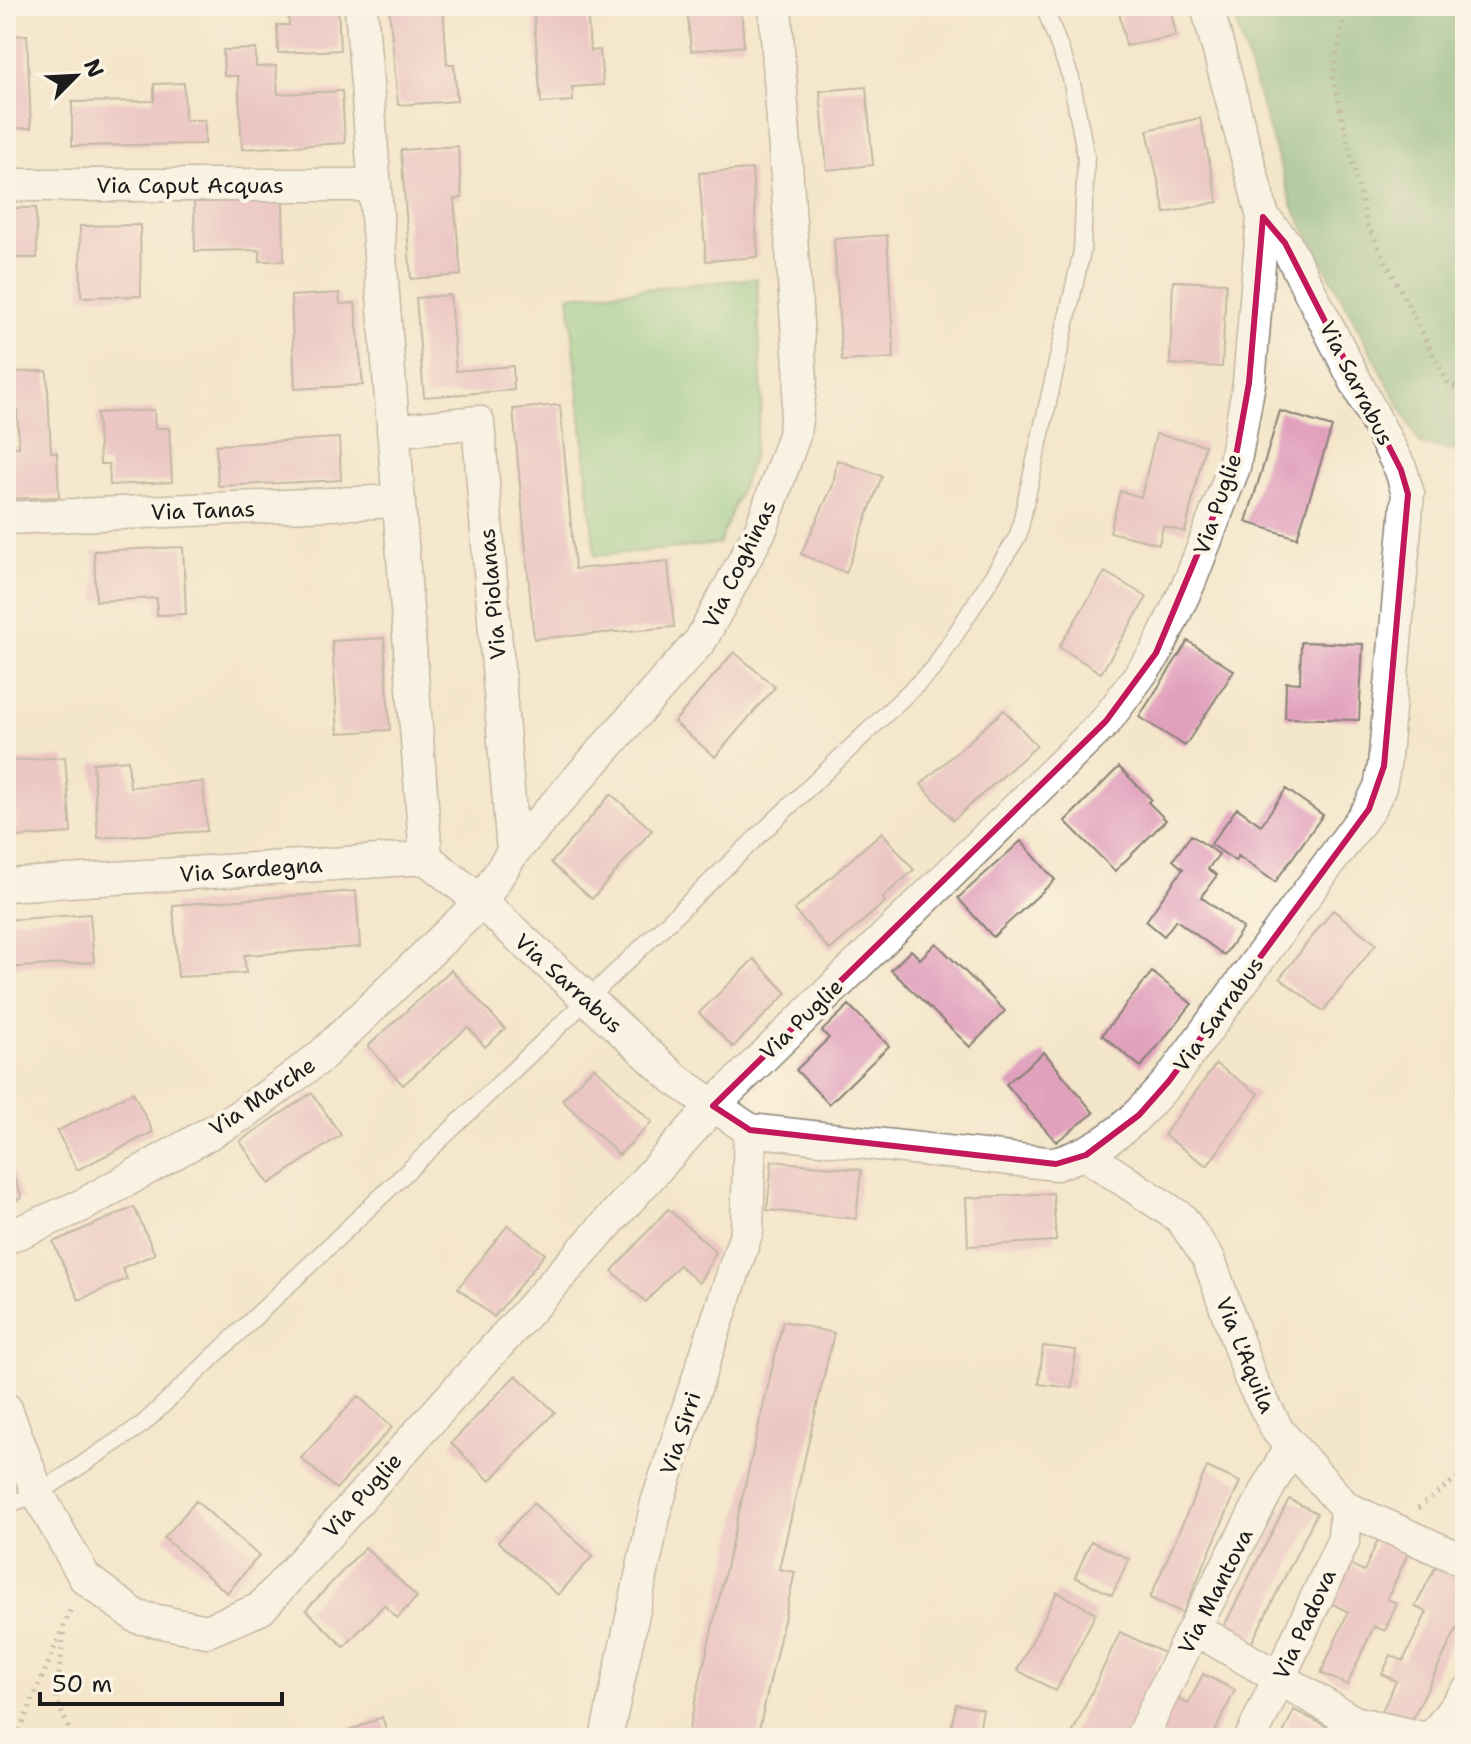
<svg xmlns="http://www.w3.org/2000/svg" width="1471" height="1744" font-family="'Shantell Sans',sans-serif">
<rect width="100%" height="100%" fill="#fcf5e5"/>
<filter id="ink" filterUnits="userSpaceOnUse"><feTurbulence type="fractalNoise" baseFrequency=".0125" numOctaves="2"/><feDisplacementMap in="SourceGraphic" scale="16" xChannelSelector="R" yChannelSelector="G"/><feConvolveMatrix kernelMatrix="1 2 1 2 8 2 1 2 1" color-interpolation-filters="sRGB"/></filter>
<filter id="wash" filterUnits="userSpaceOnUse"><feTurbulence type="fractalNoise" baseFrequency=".006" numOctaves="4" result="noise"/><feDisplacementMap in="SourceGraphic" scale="32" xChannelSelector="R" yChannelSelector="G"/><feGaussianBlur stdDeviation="1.8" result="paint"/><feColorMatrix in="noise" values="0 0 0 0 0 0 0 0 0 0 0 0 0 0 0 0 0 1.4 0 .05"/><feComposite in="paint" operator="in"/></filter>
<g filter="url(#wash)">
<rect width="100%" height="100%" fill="#f4e6cb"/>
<path fill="#81c883" stroke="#4e7250" stroke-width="2" d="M 757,278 L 762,402 L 752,460 L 719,544 L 595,556 L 569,296 Z"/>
<path fill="#68ac71" stroke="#426446" stroke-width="2" d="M 1231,6 L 1465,6 L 1465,453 L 1420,444 L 1292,205 Z"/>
<g id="blocks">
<path fill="#e1a1bd" d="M 288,6 L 338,6 L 340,50 L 278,53 L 277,25 L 289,25 Z
M 389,6 L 443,6 L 447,64 L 454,64 L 457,101 L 398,105 Z
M 533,6 L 587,6 L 590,51 L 600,50 L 603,85 L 572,87 L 573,101 L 541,103 Z
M 687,6 L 741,6 L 744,46 L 691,51 Z
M 1118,6 L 1170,6 L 1176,36 L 1126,46 Z
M 27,35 L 31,128 L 6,129 L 6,36 Z
M 256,49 L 256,67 L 276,66 L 278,94 L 342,91 L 345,143 L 242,149 L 238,76 L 224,76 L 223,50 Z
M 184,83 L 185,120 L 205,120 L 205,144 L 72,146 L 72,102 L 154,101 L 154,84 Z
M 866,87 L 873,165 L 827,170 L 820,91 Z
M 1200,118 L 1218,202 L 1165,213 L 1147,130 Z
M 458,146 L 462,198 L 454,199 L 461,275 L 411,279 L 401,150 Z
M 752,169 L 758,257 L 706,261 L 699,173 Z
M 283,200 L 284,261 L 260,261 L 260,250 L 195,251 L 194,202 Z
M 6,208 L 36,208 L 37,258 L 6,258 Z
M 140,225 L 141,296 L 81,297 L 80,226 Z
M 887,235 L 894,358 L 842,361 L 834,239 Z
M 1173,281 L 1226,283 L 1222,367 L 1170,364 Z
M 339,293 L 340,304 L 355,303 L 363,385 L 295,389 L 291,296 Z
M 450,295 L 456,371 L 513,366 L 514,390 L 424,397 L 416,298 Z
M 47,371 L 51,452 L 57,452 L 59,497 L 6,499 L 6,447 L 19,447 L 15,372 Z
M 560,405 L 575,569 L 668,561 L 674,627 L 534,639 L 513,409 Z
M 154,410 L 155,428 L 169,428 L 172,482 L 110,485 L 109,464 L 100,464 L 97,413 Z
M 1280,411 L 1332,427 L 1297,538 L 1246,522 Z
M 1156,434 L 1205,445 L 1185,532 L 1163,526 L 1159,544 L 1110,532 L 1120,491 L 1141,497 Z
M 339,438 L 341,480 L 218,486 L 216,445 Z
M 837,460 L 882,476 L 846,573 L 801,554 L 833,485 Z
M 183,547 L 186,614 L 157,615 L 157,598 L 96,601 L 94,551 Z
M 1105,572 L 1147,597 L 1101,673 L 1059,647 Z
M 384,638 L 390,730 L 338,733 L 332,641 Z
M 1188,641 L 1234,671 L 1185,746 L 1139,717 Z
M 1301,642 L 1363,644 L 1359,720 L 1285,718 L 1286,682 L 1300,683 Z
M 734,652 L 775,687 L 715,757 L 674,722 Z
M 1004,710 L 1037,746 L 953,820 L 921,784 Z
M 65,757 L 71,833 L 17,837 L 11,761 Z
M 128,760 L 130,787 L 203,782 L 207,831 L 98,838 L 93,763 Z
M 1119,767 L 1151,799 L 1148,802 L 1166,820 L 1115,871 L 1065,821 Z
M 1286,789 L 1323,815 L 1275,882 L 1238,856 L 1235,861 L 1211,844 L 1237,808 L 1261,825 Z
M 611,794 L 652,830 L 592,899 L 551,863 Z
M 882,832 L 914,870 L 882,898 L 885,902 L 830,950 L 794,910 Z
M 1191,835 L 1219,854 L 1208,869 L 1217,875 L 1201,897 L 1243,928 L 1224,955 L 1176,920 L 1164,936 L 1146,921 L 1183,869 L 1173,860 Z
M 1021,841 L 1055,880 L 993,937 L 958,898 Z
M 356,891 L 360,947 L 244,955 L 246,973 L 178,977 L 173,905 Z
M 1333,910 L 1376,944 L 1323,1011 L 1280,978 Z
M 90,914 L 94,962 L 6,968 L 6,920 Z
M 936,943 L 1005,1011 L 970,1047 L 891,970 L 911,950 L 920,959 Z
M 754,959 L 787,993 L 733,1047 L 699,1013 Z
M 451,970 L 505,1029 L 485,1047 L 468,1027 L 403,1085 L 368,1046 Z
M 1152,972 L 1192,1004 L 1141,1067 L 1102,1035 Z
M 849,1005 L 889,1046 L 829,1104 L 796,1070 L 829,1038 L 822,1031 Z
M 1044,1052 L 1094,1113 L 1056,1142 L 1006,1084 Z
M 1216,1064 L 1259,1094 L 1207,1166 L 1164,1135 Z
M 594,1067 L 652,1122 L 619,1155 L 562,1100 Z
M 133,1092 L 153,1132 L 77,1170 L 57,1131 Z
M 312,1093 L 341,1135 L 269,1184 L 240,1141 Z
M 6,1157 L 22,1198 L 6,1205 Z
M 772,1161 L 861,1170 L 856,1219 L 767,1210 Z
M 1053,1193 L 1056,1241 L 968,1246 L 966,1198 Z
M 134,1207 L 155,1254 L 122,1268 L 127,1279 L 79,1300 L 53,1242 Z
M 668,1209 L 716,1252 L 699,1283 L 679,1265 L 646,1302 L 612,1271 Z
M 508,1225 L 545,1254 L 494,1317 L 458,1288 Z
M 783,1321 L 834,1333 L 779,1569 L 795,1572 L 757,1738 L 692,1738 L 687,1737 Z
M 1043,1346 L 1076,1350 L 1072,1388 L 1039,1384 Z
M 516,1375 L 555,1412 L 490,1481 L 451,1443 Z
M 358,1396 L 392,1427 L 336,1489 L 301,1458 Z
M 1207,1467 L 1240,1482 L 1183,1613 L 1150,1598 Z
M 1289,1499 L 1317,1513 L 1250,1646 L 1221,1632 Z
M 196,1501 L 259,1556 L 227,1593 L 164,1538 Z
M 533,1503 L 593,1556 L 558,1595 L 498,1542 Z
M 1381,1533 L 1411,1547 L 1387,1599 L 1397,1603 L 1385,1631 L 1374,1626 L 1347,1685 L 1321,1673 L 1348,1612 L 1331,1603 L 1349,1564 L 1364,1571 Z
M 1091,1541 L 1129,1559 L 1112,1595 L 1075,1577 Z
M 365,1547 L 417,1597 L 397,1618 L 384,1605 L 344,1647 L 306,1610 Z
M 1438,1562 L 1465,1575 L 1465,1612 L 1409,1726 L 1381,1713 L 1396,1681 L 1382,1674 L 1391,1655 L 1403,1661 L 1427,1612 L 1415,1607 Z
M 1057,1592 L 1096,1613 L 1056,1691 L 1017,1670 Z
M 1120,1632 L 1164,1653 L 1124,1738 L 1070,1738 Z
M 1203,1674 L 1235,1690 L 1212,1738 L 1159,1738 L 1170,1695 L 1188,1704 Z
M 956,1704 L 983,1709 L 979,1731 L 1008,1738 L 949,1738 Z
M 1294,1710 L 1330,1728 L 1326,1738 L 1281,1738 Z
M 382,1717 L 388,1735 L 398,1732 L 400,1738 L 332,1738 Z"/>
</g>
</g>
<g filter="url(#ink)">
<use href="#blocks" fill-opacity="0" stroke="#888174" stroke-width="2"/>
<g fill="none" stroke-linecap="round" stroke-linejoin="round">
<defs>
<path id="lane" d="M 6,1505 L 38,1494 L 143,1424 L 934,668 L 1018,536 L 1082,251 L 1086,157 L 1071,78 L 1044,6"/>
<path id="street" d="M 361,6 L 426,858
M 6,185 L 375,185
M 393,431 L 478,422 L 513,852
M 6,518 L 399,501
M 6,885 L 426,858 L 481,902 L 675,1079 L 750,1130 L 1056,1164 C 1109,1147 1133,1122 1169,1081 L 1369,809 L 1380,787 L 1384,766 L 1408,494 L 1401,470 L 1285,243 L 1263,217
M 1086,1155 L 1181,1218 L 1209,1259 L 1251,1380 L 1278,1431 L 1346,1508 L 1465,1561
M 6,1238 L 83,1205 L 243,1114 L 319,1058 L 481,902 L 513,852 L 701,640 L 761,529 L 794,435 L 801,380 L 775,6
M 6,1409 L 38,1494 L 85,1578 L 137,1617 L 207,1631 L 260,1609 L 713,1106 L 1106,721 L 1156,653 L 1190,581 L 1234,467 L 1249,383 L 1263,217 L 1207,6
M 1194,1628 L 1354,1722 L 1422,1738
M 606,1738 L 657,1503 L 747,1231 L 750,1130
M 1141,1738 L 1194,1628 L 1291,1445
M 1251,1738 L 1344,1539 L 1346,1508
M 1432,1738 L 1465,1694"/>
</defs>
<use href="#lane" stroke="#888174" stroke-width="19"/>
<use href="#street" stroke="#888174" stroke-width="35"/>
<path stroke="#888174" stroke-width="5" stroke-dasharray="2 6" stroke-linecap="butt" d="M 1346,6 L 1333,78 L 1367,224 L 1448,384 L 1465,391
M 1418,1508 L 1465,1472
M 64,1633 L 56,1699 L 73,1738
M 17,1738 L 72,1606"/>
<use href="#lane" stroke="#fff" stroke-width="16"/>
<use href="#street" stroke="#fff" stroke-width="32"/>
</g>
</g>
<path d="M0 0H1471V1744H0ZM 1263,217 L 1285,243 L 1401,470 L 1408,494 L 1384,766 L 1369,809 L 1169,1081 L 1139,1115 L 1086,1155 L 1056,1164 L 750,1130 L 713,1106 L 1106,721 L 1156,653 L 1234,467 L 1249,383 Z" fill="#f4e6cb" fill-opacity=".55" fill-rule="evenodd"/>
<path fill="none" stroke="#c2185b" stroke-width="6" stroke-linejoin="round" d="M 1263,217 L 1285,243 L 1401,470 L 1408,494 L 1384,766 L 1369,809 L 1169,1081 L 1139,1115 L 1086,1155 L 1056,1164 L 750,1130 L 713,1106 L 1106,721 L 1156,653 L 1234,467 L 1249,383 Z"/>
<g text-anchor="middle" stroke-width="8" stroke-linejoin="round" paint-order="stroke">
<g font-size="22" fill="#1c1c1c" stroke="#fcf5e5">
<text x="190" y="193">Via Caput Acquas</text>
<text transform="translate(1357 383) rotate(63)" y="8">Via Sarrabus</text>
<text transform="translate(1217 504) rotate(-71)" y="8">Via Puglie</text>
<text transform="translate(203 510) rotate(-2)" y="8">Via Tanas</text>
<text transform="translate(739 564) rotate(-64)" y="8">Via Coghinas</text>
<text transform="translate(492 594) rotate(-95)" y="8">Via Piolanas</text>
<text transform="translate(251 869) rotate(-4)" y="8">Via Sardegna</text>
<text transform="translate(569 983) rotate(42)" y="8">Via Sarrabus</text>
<text transform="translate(1218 1014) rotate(-54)" y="8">Via Sarrabus</text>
<text transform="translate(801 1019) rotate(-44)" y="8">Via Puglie</text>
<text transform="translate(262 1096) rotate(-34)" y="8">Via Marche</text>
<text transform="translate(1246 1355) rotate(68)" y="8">Via L'Aquila</text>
<text transform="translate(680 1433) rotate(-72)" y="8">Via Sirri</text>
<text transform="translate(362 1495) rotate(-48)" y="8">Via Puglie</text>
<text transform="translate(1215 1591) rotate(-63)" y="8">Via Mantova</text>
<text transform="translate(1304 1624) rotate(-65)" y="8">Via Padova</text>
</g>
</g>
<rect width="1471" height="1744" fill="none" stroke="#fcf5e5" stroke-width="32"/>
<g transform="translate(76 76) rotate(66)" stroke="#fcf5e5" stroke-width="6" paint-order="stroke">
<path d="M0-6L14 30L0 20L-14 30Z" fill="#1c1c1c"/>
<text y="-12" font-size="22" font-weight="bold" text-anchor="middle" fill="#1c1c1c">N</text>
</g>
<path d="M40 1692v12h242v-12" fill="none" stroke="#1c1c1c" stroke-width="4"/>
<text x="52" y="1692" font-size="24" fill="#1c1c1c" stroke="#fcf5e5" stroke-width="6" paint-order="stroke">50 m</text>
</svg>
